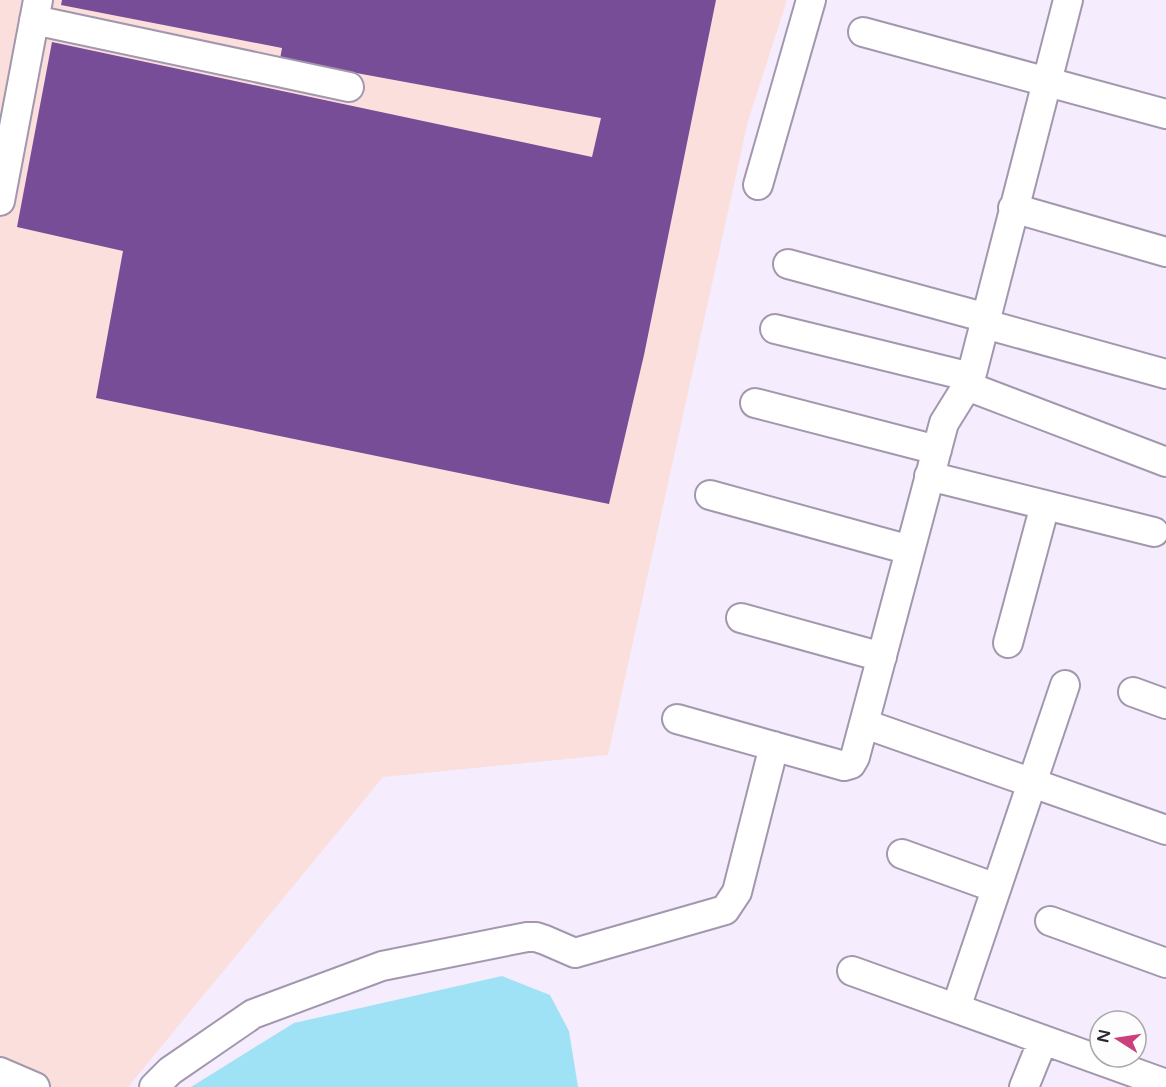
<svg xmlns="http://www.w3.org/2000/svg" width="1166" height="1087" font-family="'Varela Round',sans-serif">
<rect width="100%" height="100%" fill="#f5ecfe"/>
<path fill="#fadfdd" d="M 0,0 L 787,0 L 748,121 L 608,755 L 383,777 L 128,1087 L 0,1087 Z"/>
<path fill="#9fe2f5" d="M 502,976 L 550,995 L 569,1031 L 578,1087 L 191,1087 L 294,1023 Z"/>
<path fill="#764d96" d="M 62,0 L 716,0 L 644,355 L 609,504 L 96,398 L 123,251 L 17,227 L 52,42 L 592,157 L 601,118 L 280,59 L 282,48 L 61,5 Z"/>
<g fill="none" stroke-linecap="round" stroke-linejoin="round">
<defs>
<path id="minor" d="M 34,20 L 349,87
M 863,32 L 1166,114
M 758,185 L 811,0
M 0,201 L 38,0
M 1013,208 L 1166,252
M 788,264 L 987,318
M 985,324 L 1166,374
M 775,329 L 971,377
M 967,386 L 1166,462
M 755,403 L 937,450
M 929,476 L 1154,532
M 710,495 L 910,550
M 741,618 L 882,657
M 1008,643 L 1045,505
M 1133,692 L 1166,704
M 677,719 L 844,766 L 851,764 L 855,757 L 944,423 L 967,386 L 971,377 L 1068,0
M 865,724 L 1166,830
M 902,854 L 996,888
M 1050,921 L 1166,963
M 852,971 L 1166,1084
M 956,1008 L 1065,685
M 0,1072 L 35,1087
M 154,1087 L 170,1071 L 253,1014 L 382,966 L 527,937 L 536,937 L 545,940 L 575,953 L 725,910 L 737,892 L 774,746
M 1024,1087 L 1043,1040"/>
</defs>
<use href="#minor" stroke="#a397ad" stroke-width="32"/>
<use href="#minor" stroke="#fff" stroke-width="28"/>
</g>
<g transform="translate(1118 1039) rotate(282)"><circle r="28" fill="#fdfdfd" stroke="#a9a7ab" stroke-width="1.5"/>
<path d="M0-4.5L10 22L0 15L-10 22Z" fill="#ca407a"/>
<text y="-9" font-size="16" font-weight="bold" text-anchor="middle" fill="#2b272f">N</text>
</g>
</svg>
